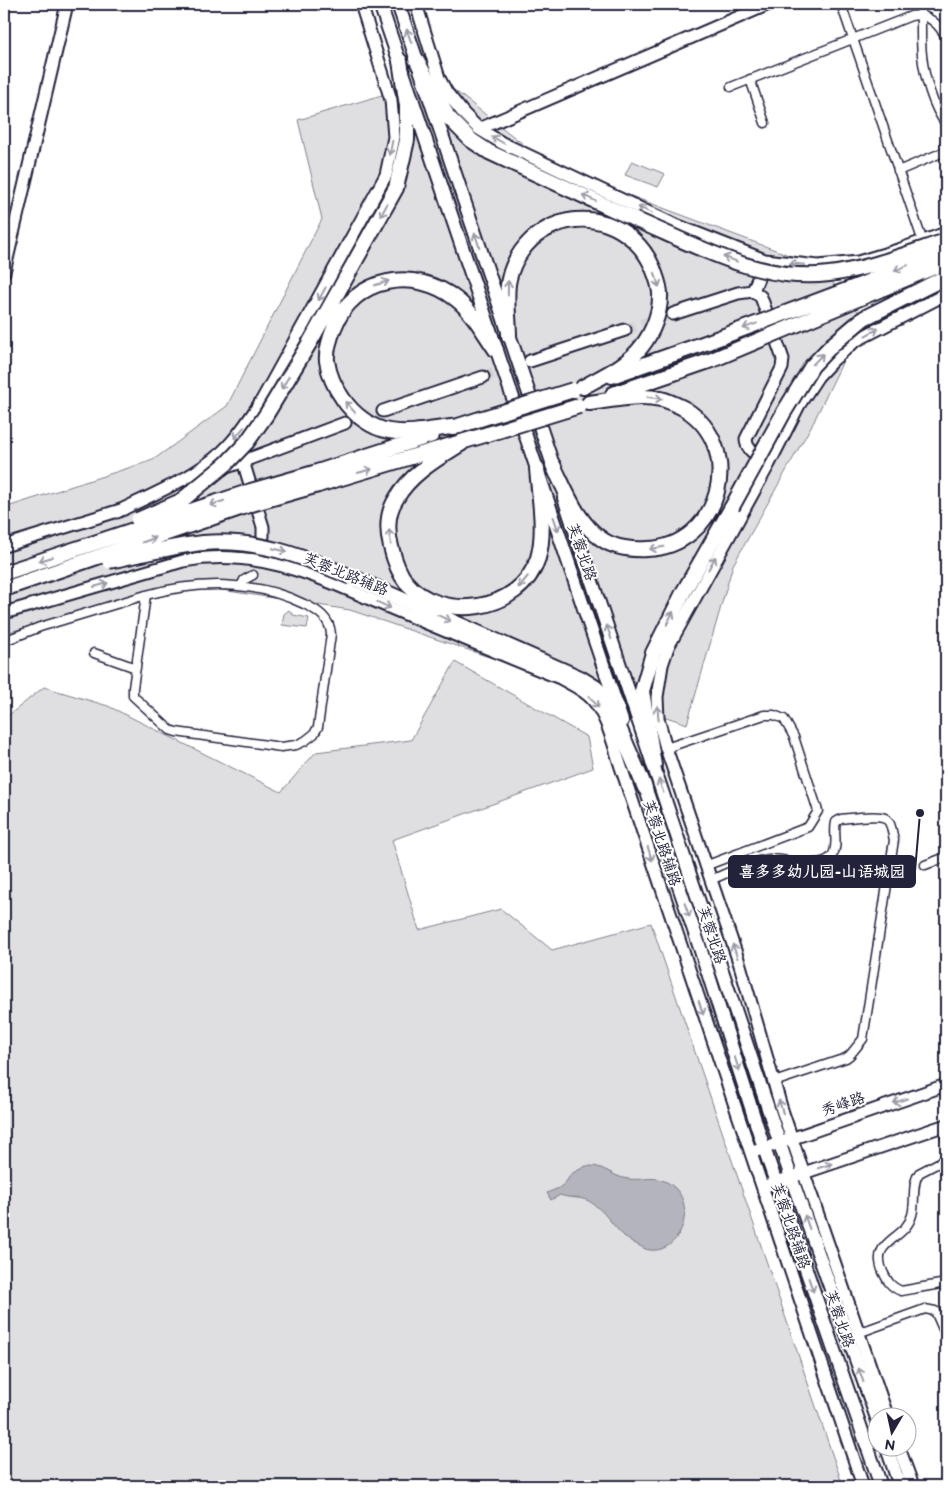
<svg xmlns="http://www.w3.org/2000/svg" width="950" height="1490" font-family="'Balsamiq Sans','LXGW WenKai TC',sans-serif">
<rect width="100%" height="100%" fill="#fff"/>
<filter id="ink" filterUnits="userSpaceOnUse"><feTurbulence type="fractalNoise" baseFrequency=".02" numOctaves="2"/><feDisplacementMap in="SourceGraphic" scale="10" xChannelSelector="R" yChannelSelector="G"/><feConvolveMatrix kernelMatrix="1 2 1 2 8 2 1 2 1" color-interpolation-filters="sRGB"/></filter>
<g filter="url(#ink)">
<path fill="#dfdfe2" stroke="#80808e" d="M 439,78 L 551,166 L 818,266 L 864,318 L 813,423 L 733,565 L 687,724 L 350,610 L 202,587 L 4,633 L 4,508 L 153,460 L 227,406 L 322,219 L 298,120 Z
M 632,161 L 665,174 L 658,187 L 625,175 Z
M 289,610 L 293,615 L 309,618 L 307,628 L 282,625 L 284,614 Z
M 455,662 L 587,737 L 593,768 L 392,840 L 419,930 L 501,909 L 552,950 L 651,923 L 843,1486 L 4,1486 L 4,719 L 44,687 L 108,706 L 281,792 L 316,752 L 411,740 Z"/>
<path fill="#b4b4bc" stroke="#7a7a88" d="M 586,1166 C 591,1166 596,1166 601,1168 C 611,1172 618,1178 629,1179 C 644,1181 655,1174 670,1184 C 699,1203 681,1254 650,1250 C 647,1250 643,1248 640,1246 C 616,1236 611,1216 592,1203 C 583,1196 570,1199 560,1195 L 551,1200 L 547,1193 L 559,1188 L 566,1182 L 571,1174 Z"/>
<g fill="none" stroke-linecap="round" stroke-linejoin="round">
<path stroke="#d3d3d8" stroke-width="11" stroke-dasharray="11 5.5" stroke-linecap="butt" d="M 625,330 L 673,314
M 483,377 L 526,362
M 345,423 L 383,411"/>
<defs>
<path id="street" d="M 841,4 L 924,245
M 920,4 C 922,21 920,38 922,55 C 924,76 933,108 946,124
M 750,79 L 765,123
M 731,87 L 911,16 C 927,12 939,25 946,37
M 898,171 L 946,151
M 936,280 L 946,307
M 241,586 L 244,580 L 253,575
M 4,641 L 40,627 L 146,595 C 198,581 255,580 304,604 C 317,610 330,618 331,634 L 318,727 L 314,734 L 305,741 L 296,745 L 281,747 L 176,732 L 170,730 L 133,696 L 133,688 L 146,595
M 94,653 L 136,668
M 666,748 L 764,715 L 774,715 L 784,719 L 794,737 L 818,811 L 808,827 L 705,866
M 925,865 L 946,857
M 710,880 C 723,875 757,859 768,859 C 784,858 820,871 832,856 C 839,846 833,832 836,822 L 841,819 C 850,818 878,814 885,818 C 892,822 892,833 894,840 L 863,1039 L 850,1055 L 846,1058 L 774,1082
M 942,1126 L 946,1139
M 946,1159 L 919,1173 C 911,1185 916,1202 912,1215 C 905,1241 869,1240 883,1272 C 888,1282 891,1287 901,1291 L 946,1283
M 858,1333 L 925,1309 L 935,1311 L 946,1336"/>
<path id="secondary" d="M 416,4 L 439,78 L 447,93 L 464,114 L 479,129 L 502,143 L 671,223 L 765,260 L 818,266 L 858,262 L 898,250 L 946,233
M 479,129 L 769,4
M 4,272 L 67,4
M 753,291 L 764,263
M 673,314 L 738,293 L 753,291 L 761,297 L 783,359 L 782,368 L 746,439 C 746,450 757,455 765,461
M 530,361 L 625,330
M 383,411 L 483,377
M 243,461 L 263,527 L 263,536 L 258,553
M 222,469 L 345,423
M 117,512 C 153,494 192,479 222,452 C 238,437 250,418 262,400 L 386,175 L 394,137 L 391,100 L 361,4
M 4,546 L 124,509
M 4,613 L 183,561 C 263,546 326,581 398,611 C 452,634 506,656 560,678 C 571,684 585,690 593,700 C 608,717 615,751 623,773 L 863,1486
M 756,1151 L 946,1085
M 768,1185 L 946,1125
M 888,1418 L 782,1110 L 740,965 L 666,748 L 658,718 L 657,697 L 662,665 L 668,647 L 769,464 L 799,405 L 818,376 L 833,360 L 855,341 L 946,294
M 899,1448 L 913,1486"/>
<path id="primary" d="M 380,4 L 622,721
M 398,4 L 556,474
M 564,498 L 791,1177 L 878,1421
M 642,778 L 701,951 L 764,1148 L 881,1486
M 887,1448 L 900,1486"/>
<path id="highway" d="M 416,59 L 448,117 L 471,140 L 489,152 L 634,219
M 509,336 C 509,320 505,294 509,279 C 513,260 526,241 543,231 C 584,206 634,224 653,268 C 656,277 661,287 660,297 C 660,314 652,333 642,346 C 628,365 603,376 583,387
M 310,342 L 396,188 L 407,140 L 407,106 L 400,61
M 612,376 L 708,342
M 613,394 L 712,360
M 460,426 C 437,428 412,435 389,431 C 371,428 353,414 343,399 C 335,388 329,375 327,361 C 326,350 330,338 334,328 C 353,276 416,267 456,299 C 473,312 484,333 496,350
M 452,428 L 483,418
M 462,443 C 438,458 410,474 396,499 C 387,513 387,531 391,547 C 394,559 398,572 406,582 C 440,623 521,613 538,558 C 546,530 539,497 537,468
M 553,465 C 566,491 577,523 603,540 C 615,548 633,550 647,549 C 720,547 747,448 685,409 C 677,405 670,401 661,399 C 638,394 612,400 589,403
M 314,473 L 432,435
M 318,485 L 488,434
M 351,577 L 580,678 L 596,688 L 602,694 L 612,711 L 645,788
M 654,765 L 642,691 L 653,653 L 684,591 L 732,507"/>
</defs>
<use href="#street" stroke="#22223b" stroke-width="11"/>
<use href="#secondary" stroke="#22223b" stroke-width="15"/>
<use href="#primary" stroke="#22223b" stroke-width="16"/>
<use href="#highway" stroke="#22223b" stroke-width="18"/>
<use href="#street" stroke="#fff" stroke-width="8"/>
<use href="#secondary" stroke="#fff" stroke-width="11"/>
<use href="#primary" stroke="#fff" stroke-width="12"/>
<use href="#highway" stroke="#fff" stroke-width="14"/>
<defs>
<path id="highway-bridge" d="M 634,219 C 695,245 760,283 829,274 C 869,269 909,253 946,241
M 708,342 L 863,284 L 943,250
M 712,360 L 946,262
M 483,418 L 573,390
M 488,434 L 579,406
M 732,507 L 784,412 L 812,366 L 832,345 L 864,318 L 946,277
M 138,520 L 181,501 L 226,464 L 247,442 L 266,415 L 310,342
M 109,561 C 140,555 172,546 203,543 C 256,538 304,557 351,577
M 4,573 L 251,491 L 314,473
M 4,589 L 255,503 L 318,485"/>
</defs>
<use href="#highway-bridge" stroke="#22223b" stroke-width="18" stroke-linecap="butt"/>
<use href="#highway-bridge" stroke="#fff" stroke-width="14"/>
</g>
<defs><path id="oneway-shaft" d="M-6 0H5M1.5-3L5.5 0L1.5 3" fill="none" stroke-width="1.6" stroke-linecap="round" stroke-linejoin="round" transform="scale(1.25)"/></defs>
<g stroke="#9c9ca7">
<use href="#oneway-shaft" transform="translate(409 36) rotate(-109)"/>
<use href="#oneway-shaft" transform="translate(498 140) rotate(-150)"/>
<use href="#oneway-shaft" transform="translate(391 148) rotate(101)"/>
<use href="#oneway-shaft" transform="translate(589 198) rotate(-155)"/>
<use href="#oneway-shaft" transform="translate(384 210) rotate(118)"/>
<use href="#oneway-shaft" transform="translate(645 210) rotate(-155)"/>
<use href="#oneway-shaft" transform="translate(477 240) rotate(-108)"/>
<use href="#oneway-shaft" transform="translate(730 259) rotate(-159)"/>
<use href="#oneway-shaft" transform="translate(797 264) rotate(-174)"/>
<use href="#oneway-shaft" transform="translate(901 268) rotate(157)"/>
<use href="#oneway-shaft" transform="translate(657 280) rotate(74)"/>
<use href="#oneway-shaft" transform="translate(382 283) rotate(-17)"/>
<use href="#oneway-shaft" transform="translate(508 288) rotate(-89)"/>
<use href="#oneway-shaft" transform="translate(322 294) rotate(119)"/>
<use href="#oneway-shaft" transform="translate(750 326) rotate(160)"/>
<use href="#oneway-shaft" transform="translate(872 332) rotate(-28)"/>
<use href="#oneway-shaft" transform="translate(818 359) rotate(-46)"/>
<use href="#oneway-shaft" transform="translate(285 383) rotate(121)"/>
<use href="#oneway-shaft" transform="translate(655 398) rotate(7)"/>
<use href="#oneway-shaft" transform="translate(350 407) rotate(-132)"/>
<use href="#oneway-shaft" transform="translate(239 433) rotate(131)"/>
<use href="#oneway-shaft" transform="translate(365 471) rotate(-16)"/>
<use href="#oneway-shaft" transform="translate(217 503) rotate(162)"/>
<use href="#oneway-shaft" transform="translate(556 524) rotate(71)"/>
<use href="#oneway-shaft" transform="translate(390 537) rotate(-97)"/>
<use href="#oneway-shaft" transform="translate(149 540) rotate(-19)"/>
<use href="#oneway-shaft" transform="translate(657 548) rotate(170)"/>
<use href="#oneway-shaft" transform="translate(280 550) rotate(13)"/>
<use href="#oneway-shaft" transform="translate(46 559) rotate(161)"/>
<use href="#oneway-shaft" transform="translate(712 563) rotate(-61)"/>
<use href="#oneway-shaft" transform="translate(523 582) rotate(130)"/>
<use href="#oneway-shaft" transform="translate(101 585) rotate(-16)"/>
<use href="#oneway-shaft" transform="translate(384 605) rotate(24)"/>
<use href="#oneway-shaft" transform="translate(444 618) rotate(24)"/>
<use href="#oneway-shaft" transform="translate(670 618) rotate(-64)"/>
<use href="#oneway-shaft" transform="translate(609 632) rotate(-108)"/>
<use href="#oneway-shaft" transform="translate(594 702) rotate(51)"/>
<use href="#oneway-shaft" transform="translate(658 713) rotate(-95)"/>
<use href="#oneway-shaft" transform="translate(661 786) rotate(-109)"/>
<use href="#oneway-shaft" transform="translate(650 854) rotate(72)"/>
<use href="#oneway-shaft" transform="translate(687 910) rotate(71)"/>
<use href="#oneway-shaft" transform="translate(735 951) rotate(-109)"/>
<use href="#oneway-shaft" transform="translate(701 1008) rotate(72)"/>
<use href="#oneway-shaft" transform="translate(737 1064) rotate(72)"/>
<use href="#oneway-shaft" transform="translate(900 1101) rotate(161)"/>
<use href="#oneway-shaft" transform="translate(781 1107) rotate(-107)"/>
<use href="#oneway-shaft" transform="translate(825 1166) rotate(-18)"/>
<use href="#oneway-shaft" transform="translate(807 1222) rotate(-109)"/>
<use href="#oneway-shaft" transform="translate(811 1285) rotate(71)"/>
<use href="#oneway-shaft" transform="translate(861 1375) rotate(-109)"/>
</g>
</g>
<g text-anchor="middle" stroke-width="4" stroke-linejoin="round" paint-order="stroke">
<g font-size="15" fill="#22223b" stroke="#fff">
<text transform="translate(582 552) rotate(71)" y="5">芙蓉北路</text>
<text transform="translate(346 574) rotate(22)" y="5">芙蓉北路辅路</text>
<text transform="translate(662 843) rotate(72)" y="5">芙蓉北路辅路</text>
<text transform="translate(712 935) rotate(72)" y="5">芙蓉北路</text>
<text transform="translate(843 1104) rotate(-19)" y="5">秀峰路</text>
<text transform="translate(791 1226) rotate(71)" y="5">芙蓉北路辅路</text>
<text transform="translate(840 1319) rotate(71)" y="5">芙蓉北路</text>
</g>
</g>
<path fill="none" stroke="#22223b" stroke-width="2" d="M920 813L915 871"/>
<circle fill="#22223b" stroke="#fff" stroke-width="2" cx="920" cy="813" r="5"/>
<rect fill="#22223b" stroke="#22223b" stroke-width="2" x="729" y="856" width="186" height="31" rx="5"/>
<g font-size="16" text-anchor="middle" font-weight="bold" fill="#fff">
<text x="822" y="877">喜多多幼儿园-山语城园</text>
</g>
<rect width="950" height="1490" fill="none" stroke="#fff" stroke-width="20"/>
<rect x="10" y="10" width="930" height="1470" fill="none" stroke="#22223b" stroke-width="2" filter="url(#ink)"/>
<g transform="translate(892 1432) rotate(189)"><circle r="24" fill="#ffffff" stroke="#a7a7b1"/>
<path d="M0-4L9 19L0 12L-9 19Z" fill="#22223b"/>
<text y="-8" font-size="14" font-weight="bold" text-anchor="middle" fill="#22223b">N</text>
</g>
</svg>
